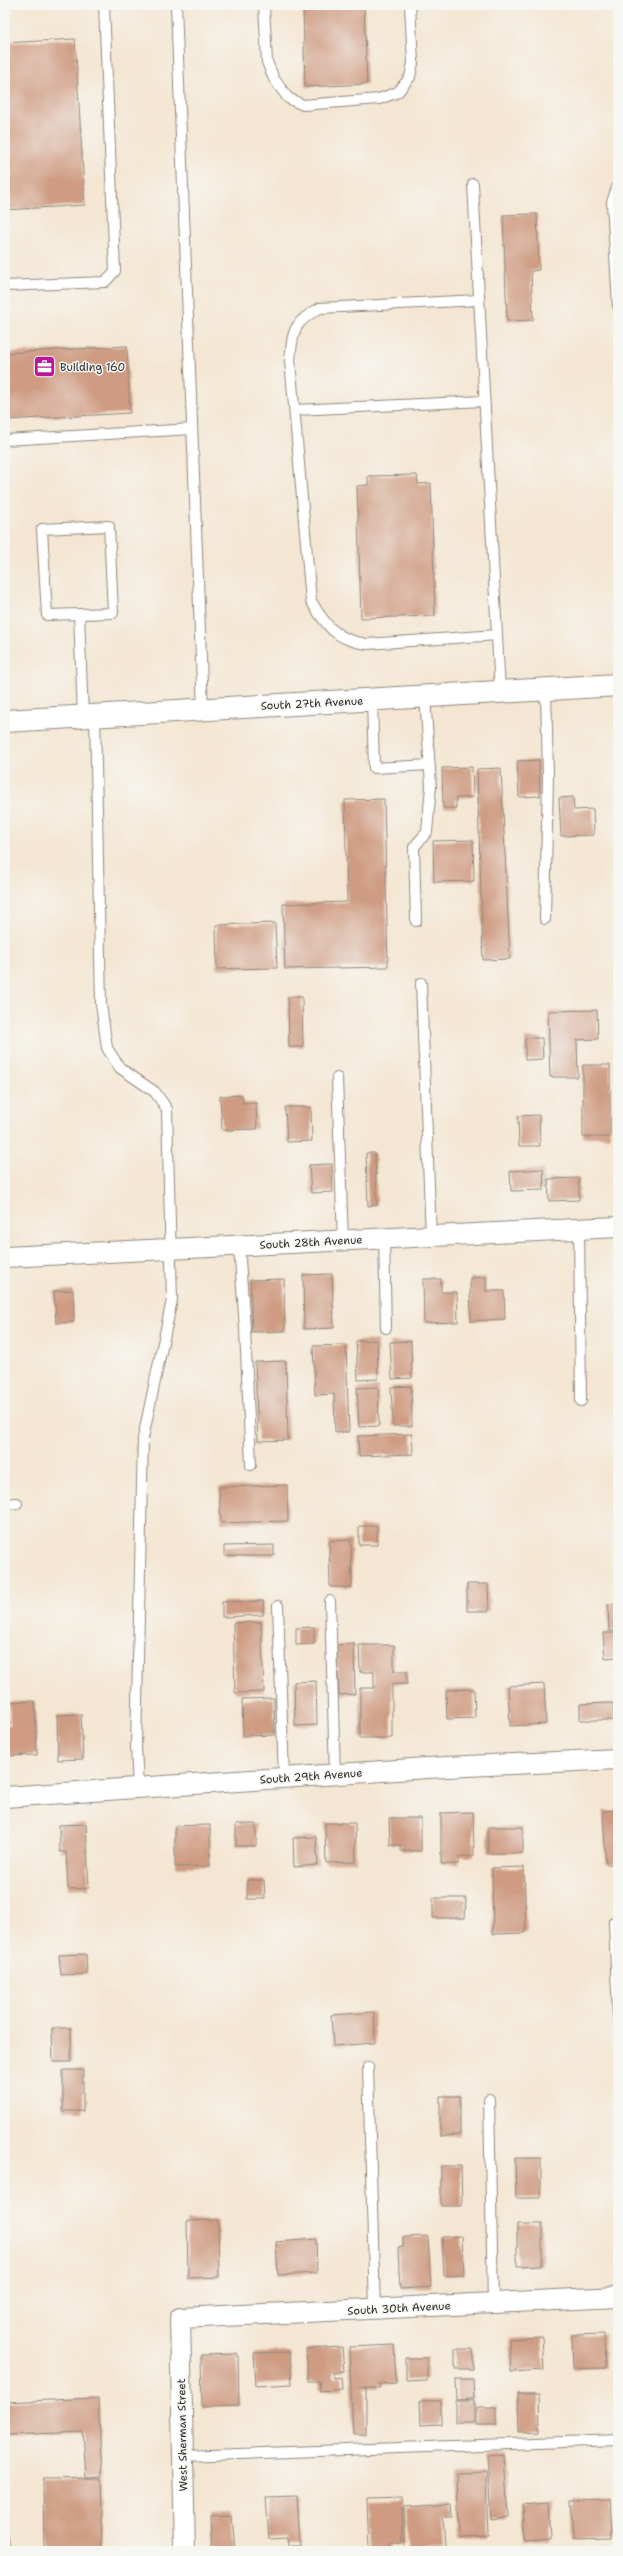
<svg xmlns="http://www.w3.org/2000/svg" width="623" height="2556" font-family="'Shantell Sans',sans-serif">
<rect width="100%" height="100%" fill="#f6f6f2"/>
<filter id="ink" filterUnits="userSpaceOnUse"><feTurbulence type="fractalNoise" baseFrequency=".025" numOctaves="2"/><feDisplacementMap in="SourceGraphic" scale="8" xChannelSelector="R" yChannelSelector="G"/><feConvolveMatrix kernelMatrix="1 2 1 2 8 2 1 2 1" color-interpolation-filters="sRGB"/></filter>
<filter id="wash" filterUnits="userSpaceOnUse"><feTurbulence type="fractalNoise" baseFrequency=".012" numOctaves="4" result="noise"/><feDisplacementMap in="SourceGraphic" scale="16" xChannelSelector="R" yChannelSelector="G"/><feGaussianBlur stdDeviation="0.9" result="paint"/><feColorMatrix in="noise" values="0 0 0 0 0 0 0 0 0 0 0 0 0 0 0 0 0 1.4 0 .05"/><feComposite in="paint" operator="in"/></filter>
<g filter="url(#wash)">
<rect width="100%" height="100%" fill="#f4e6d2"/>
<g id="blocks">
<path fill="#cf9c83" d="M 303,5 L 364,5 L 367,84 L 305,87 Z
M 75,39 L 85,205 L 5,210 L 5,43 Z
M 537,214 L 539,270 L 531,271 L 533,320 L 507,321 L 503,215 Z
M 127,346 L 130,413 L 5,420 L 5,353 Z
M 417,475 L 418,484 L 431,483 L 435,616 L 361,618 L 357,486 L 368,485 L 368,476 Z
M 539,760 L 540,796 L 519,797 L 517,761 Z
M 472,767 L 473,797 L 456,798 L 456,808 L 443,808 L 442,768 Z
M 501,768 L 510,959 L 483,960 L 477,769 Z
M 573,797 L 574,810 L 593,809 L 594,835 L 561,836 L 559,798 Z
M 384,799 L 388,967 L 285,969 L 283,904 L 347,902 L 345,800 Z
M 473,840 L 474,881 L 434,882 L 433,841 Z
M 275,923 L 277,968 L 217,969 L 216,925 Z
M 288,997 L 302,997 L 303,1047 L 289,1047 Z
M 597,1010 L 598,1039 L 577,1040 L 578,1077 L 550,1077 L 548,1011 Z
M 525,1038 L 542,1038 L 543,1059 L 525,1060 Z
M 583,1065 L 610,1065 L 610,1137 L 583,1137 Z
M 242,1095 L 243,1103 L 256,1103 L 257,1129 L 222,1130 L 220,1096 Z
M 285,1107 L 311,1107 L 312,1141 L 287,1142 Z
M 539,1115 L 540,1146 L 519,1146 L 518,1116 Z
M 366,1153 L 375,1153 L 377,1205 L 368,1206 Z
M 332,1164 L 333,1192 L 311,1193 L 309,1165 Z
M 543,1169 L 544,1190 L 511,1191 L 510,1171 Z
M 579,1178 L 579,1200 L 549,1201 L 548,1179 Z
M 332,1274 L 334,1328 L 304,1329 L 303,1275 Z
M 486,1277 L 486,1291 L 504,1291 L 505,1319 L 471,1321 L 470,1278 Z
M 284,1279 L 285,1331 L 252,1332 L 250,1280 Z
M 423,1279 L 441,1279 L 441,1292 L 457,1292 L 458,1322 L 424,1323 Z
M 73,1290 L 74,1322 L 56,1323 L 54,1291 Z
M 377,1340 L 378,1379 L 358,1380 L 356,1341 Z
M 411,1341 L 412,1378 L 392,1379 L 390,1342 Z
M 346,1345 L 349,1432 L 335,1432 L 334,1394 L 315,1395 L 313,1346 Z
M 286,1361 L 288,1440 L 258,1441 L 255,1362 Z
M 411,1386 L 412,1426 L 393,1426 L 391,1387 Z
M 378,1387 L 379,1426 L 359,1427 L 357,1388 Z
M 412,1434 L 413,1454 L 359,1456 L 358,1436 Z
M 287,1485 L 288,1521 L 221,1523 L 219,1487 Z
M 359,1526 L 377,1526 L 377,1545 L 359,1545 Z
M 351,1540 L 352,1587 L 330,1587 L 329,1541 Z
M 274,1545 L 274,1556 L 224,1556 L 224,1546 Z
M 467,1584 L 488,1584 L 489,1611 L 467,1611 Z
M 263,1601 L 263,1615 L 222,1617 L 222,1602 Z
M 608,1604 L 617,1604 L 617,1631 L 609,1631 Z
M 261,1622 L 264,1692 L 235,1693 L 233,1623 Z
M 314,1627 L 314,1644 L 296,1645 L 296,1628 Z
M 603,1633 L 618,1633 L 618,1657 L 605,1658 Z
M 354,1644 L 355,1694 L 339,1695 L 337,1645 Z
M 359,1645 L 394,1645 L 394,1671 L 407,1671 L 407,1684 L 392,1684 L 392,1738 L 360,1738 L 360,1688 L 374,1688 L 374,1672 L 360,1672 Z
M 316,1681 L 317,1725 L 295,1726 L 294,1682 Z
M 544,1684 L 546,1724 L 510,1726 L 508,1686 Z
M 474,1689 L 475,1718 L 447,1719 L 446,1690 Z
M 274,1698 L 275,1735 L 243,1736 L 242,1699 Z
M 35,1701 L 37,1755 L 5,1756 L 5,1725 L 10,1725 L 9,1702 Z
M 613,1703 L 614,1720 L 580,1720 L 580,1704 Z
M 81,1714 L 83,1759 L 58,1760 L 57,1715 Z
M 618,1810 L 618,1864 L 606,1864 L 603,1811 Z
M 473,1812 L 474,1856 L 459,1856 L 459,1864 L 441,1864 L 441,1813 Z
M 389,1818 L 421,1818 L 421,1851 L 401,1851 L 401,1845 L 390,1845 Z
M 325,1823 L 355,1823 L 356,1862 L 326,1863 Z
M 86,1824 L 89,1888 L 68,1889 L 66,1852 L 60,1852 L 59,1825 Z
M 236,1824 L 256,1824 L 256,1846 L 236,1846 Z
M 210,1825 L 210,1866 L 175,1867 L 175,1826 Z
M 488,1827 L 523,1827 L 523,1853 L 488,1853 Z
M 316,1837 L 318,1865 L 294,1867 L 293,1838 Z
M 524,1867 L 526,1933 L 493,1934 L 492,1868 Z
M 247,1880 L 264,1880 L 265,1899 L 247,1899 Z
M 433,1898 L 466,1898 L 465,1918 L 433,1918 Z
M 86,1954 L 87,1974 L 61,1975 L 59,1955 Z
M 374,2012 L 375,2043 L 333,2046 L 331,2015 Z
M 52,2028 L 71,2028 L 71,2062 L 53,2062 Z
M 63,2070 L 83,2070 L 83,2111 L 63,2111 Z
M 440,2096 L 460,2096 L 460,2135 L 440,2136 Z
M 515,2158 L 541,2158 L 541,2198 L 516,2198 Z
M 441,2166 L 461,2166 L 462,2206 L 441,2206 Z
M 218,2220 L 219,2277 L 188,2278 L 187,2221 Z
M 517,2224 L 542,2224 L 542,2265 L 517,2266 Z
M 428,2236 L 431,2287 L 400,2289 L 398,2248 L 403,2247 L 403,2237 Z
M 462,2236 L 464,2275 L 444,2276 L 442,2237 Z
M 316,2239 L 317,2273 L 278,2275 L 276,2242 Z
M 604,2334 L 605,2368 L 573,2369 L 572,2335 Z
M 542,2337 L 544,2370 L 511,2372 L 509,2339 Z
M 394,2345 L 396,2383 L 379,2384 L 380,2388 L 360,2388 L 366,2389 L 366,2434 L 353,2434 L 349,2347 Z
M 342,2347 L 344,2371 L 333,2372 L 333,2378 L 341,2377 L 342,2389 L 320,2391 L 319,2381 L 308,2381 L 306,2349 Z
M 455,2349 L 473,2349 L 473,2369 L 455,2369 Z
M 290,2352 L 292,2384 L 256,2386 L 254,2353 Z
M 238,2354 L 239,2406 L 202,2407 L 201,2355 Z
M 406,2358 L 427,2358 L 427,2380 L 406,2381 Z
M 456,2379 L 473,2379 L 474,2399 L 457,2400 Z
M 518,2394 L 539,2394 L 540,2431 L 519,2432 Z
M 98,2398 L 102,2476 L 86,2477 L 83,2432 L 5,2435 L 5,2402 Z
M 420,2401 L 441,2401 L 441,2424 L 421,2425 Z
M 456,2401 L 474,2401 L 474,2423 L 456,2423 Z
M 476,2407 L 496,2407 L 496,2425 L 476,2425 Z
M 504,2455 L 508,2517 L 491,2519 L 487,2456 Z
M 486,2472 L 488,2537 L 459,2538 L 457,2473 Z
M 101,2478 L 103,2551 L 44,2551 L 43,2479 Z
M 297,2496 L 300,2546 L 288,2546 L 287,2538 L 269,2539 L 266,2497 Z
M 610,2498 L 612,2539 L 573,2540 L 571,2499 Z
M 402,2499 L 403,2542 L 390,2543 L 391,2548 L 369,2549 L 367,2500 Z
M 549,2502 L 551,2540 L 524,2542 L 522,2504 Z
M 5,2503 L 8,2545 L 5,2545 Z
M 451,2504 L 452,2518 L 442,2518 L 444,2546 L 406,2548 L 404,2507 Z
M 232,2515 L 235,2551 L 212,2551 L 210,2516 Z"/>
</g>
</g>
<g filter="url(#ink)">
<use href="#blocks" fill-opacity="0" stroke="#90887e" stroke-width="1"/>
<g fill="none" stroke-linecap="round" stroke-linejoin="round">
<defs>
<path id="service" d="M 176,5 L 203,710
M 264,5 L 267,62 L 274,79 L 288,98 L 303,105 L 379,99 L 398,92 L 410,77 L 413,63 L 410,5
M 473,184 L 500,692
M 618,185 L 612,202 L 618,306
M 5,286 L 105,282 L 115,271 L 104,5
M 479,300 L 320,308 C 292,323 293,331 290,360 L 311,601 C 326,626 336,640 367,644 L 497,635
M 295,410 L 484,401
M 5,440 L 192,429
M 79,614 L 113,613 L 109,526 L 42,529 L 47,615 L 79,614 L 83,716
M 372,700 L 374,768 L 429,765
M 95,716 L 101,1004 L 107,1048 L 120,1068 L 155,1092 L 167,1109 L 172,1300 L 143,1438 L 136,1746 L 138,1788
M 545,919 L 548,776 L 546,689
M 416,921 L 414,847 L 427,832 L 431,786 L 425,696
M 421,983 L 431,1236
M 337,1078 L 343,1240
M 579,1229 L 581,1401
M 384,1238 L 386,1328
M 239,1245 L 245,1329 L 251,1465
M 5,1504 L 17,1503
M 330,1601 L 335,1775
M 278,1606 L 284,1778
M 614,1922 L 618,2016
M 368,2067 L 375,2309
M 489,2099 L 493,2303
M 183,2456 L 618,2440"/>
<path id="minor" d="M 5,1257 L 618,1227
M 5,1797 L 426,1768 L 618,1759
M 185,2551 L 180,2318 L 618,2297"/>
<path id="secondary" d="M 5,721 L 618,685"/>
</defs>
<use href="#service" stroke="#90887e" stroke-width="12"/>
<use href="#minor" stroke="#90887e" stroke-width="22"/>
<use href="#secondary" stroke="#90887e" stroke-width="24"/>
<use href="#service" stroke="#fff" stroke-width="10"/>
<use href="#minor" stroke="#fff" stroke-width="20"/>
<use href="#secondary" stroke="#fff" stroke-width="22"/>
</g>
</g>
<defs>
<symbol id="office-square" viewBox="-11 -11 22 22"><rect x="-9" y="-9" width="18" height="18" rx="4" fill="#b5179e" stroke="#f6f6f2"/><path d="M-6-3h4V-5.5h4V-3h4V5H-6ZM-1-4.5V-3h2v-1.5ZM-6 0V1H6V0Z" fill="#fff"/></symbol>
</defs>
<g fill-rule="evenodd">
<use href="#office-square" x="32" y="354" width="25" height="25"/>
</g>
<g text-anchor="middle" stroke-width="3" stroke-linejoin="round" paint-order="stroke">
<g font-size="11" fill="#2b2b2b" stroke="#f6f6f2" text-anchor="start">
<text x="60" y="371">Building 160</text>
</g>
<g font-size="11" fill="#2b2b2b" stroke="#f6f6f2">
<text transform="translate(312 703) rotate(-3)" y="4">South 27th Avenue</text>
<text transform="translate(311 1242) rotate(-3)" y="4">South 28th Avenue</text>
<text transform="translate(311 1776) rotate(-4)" y="4">South 29th Avenue</text>
<text transform="translate(399 2308) rotate(-3)" y="4">South 30th Avenue</text>
<text transform="translate(182 2435) rotate(-91)" y="4">West Sherman Street</text>
</g>
</g>
<rect width="623" height="2556" fill="none" stroke="#f6f6f2" stroke-width="20"/>
</svg>
